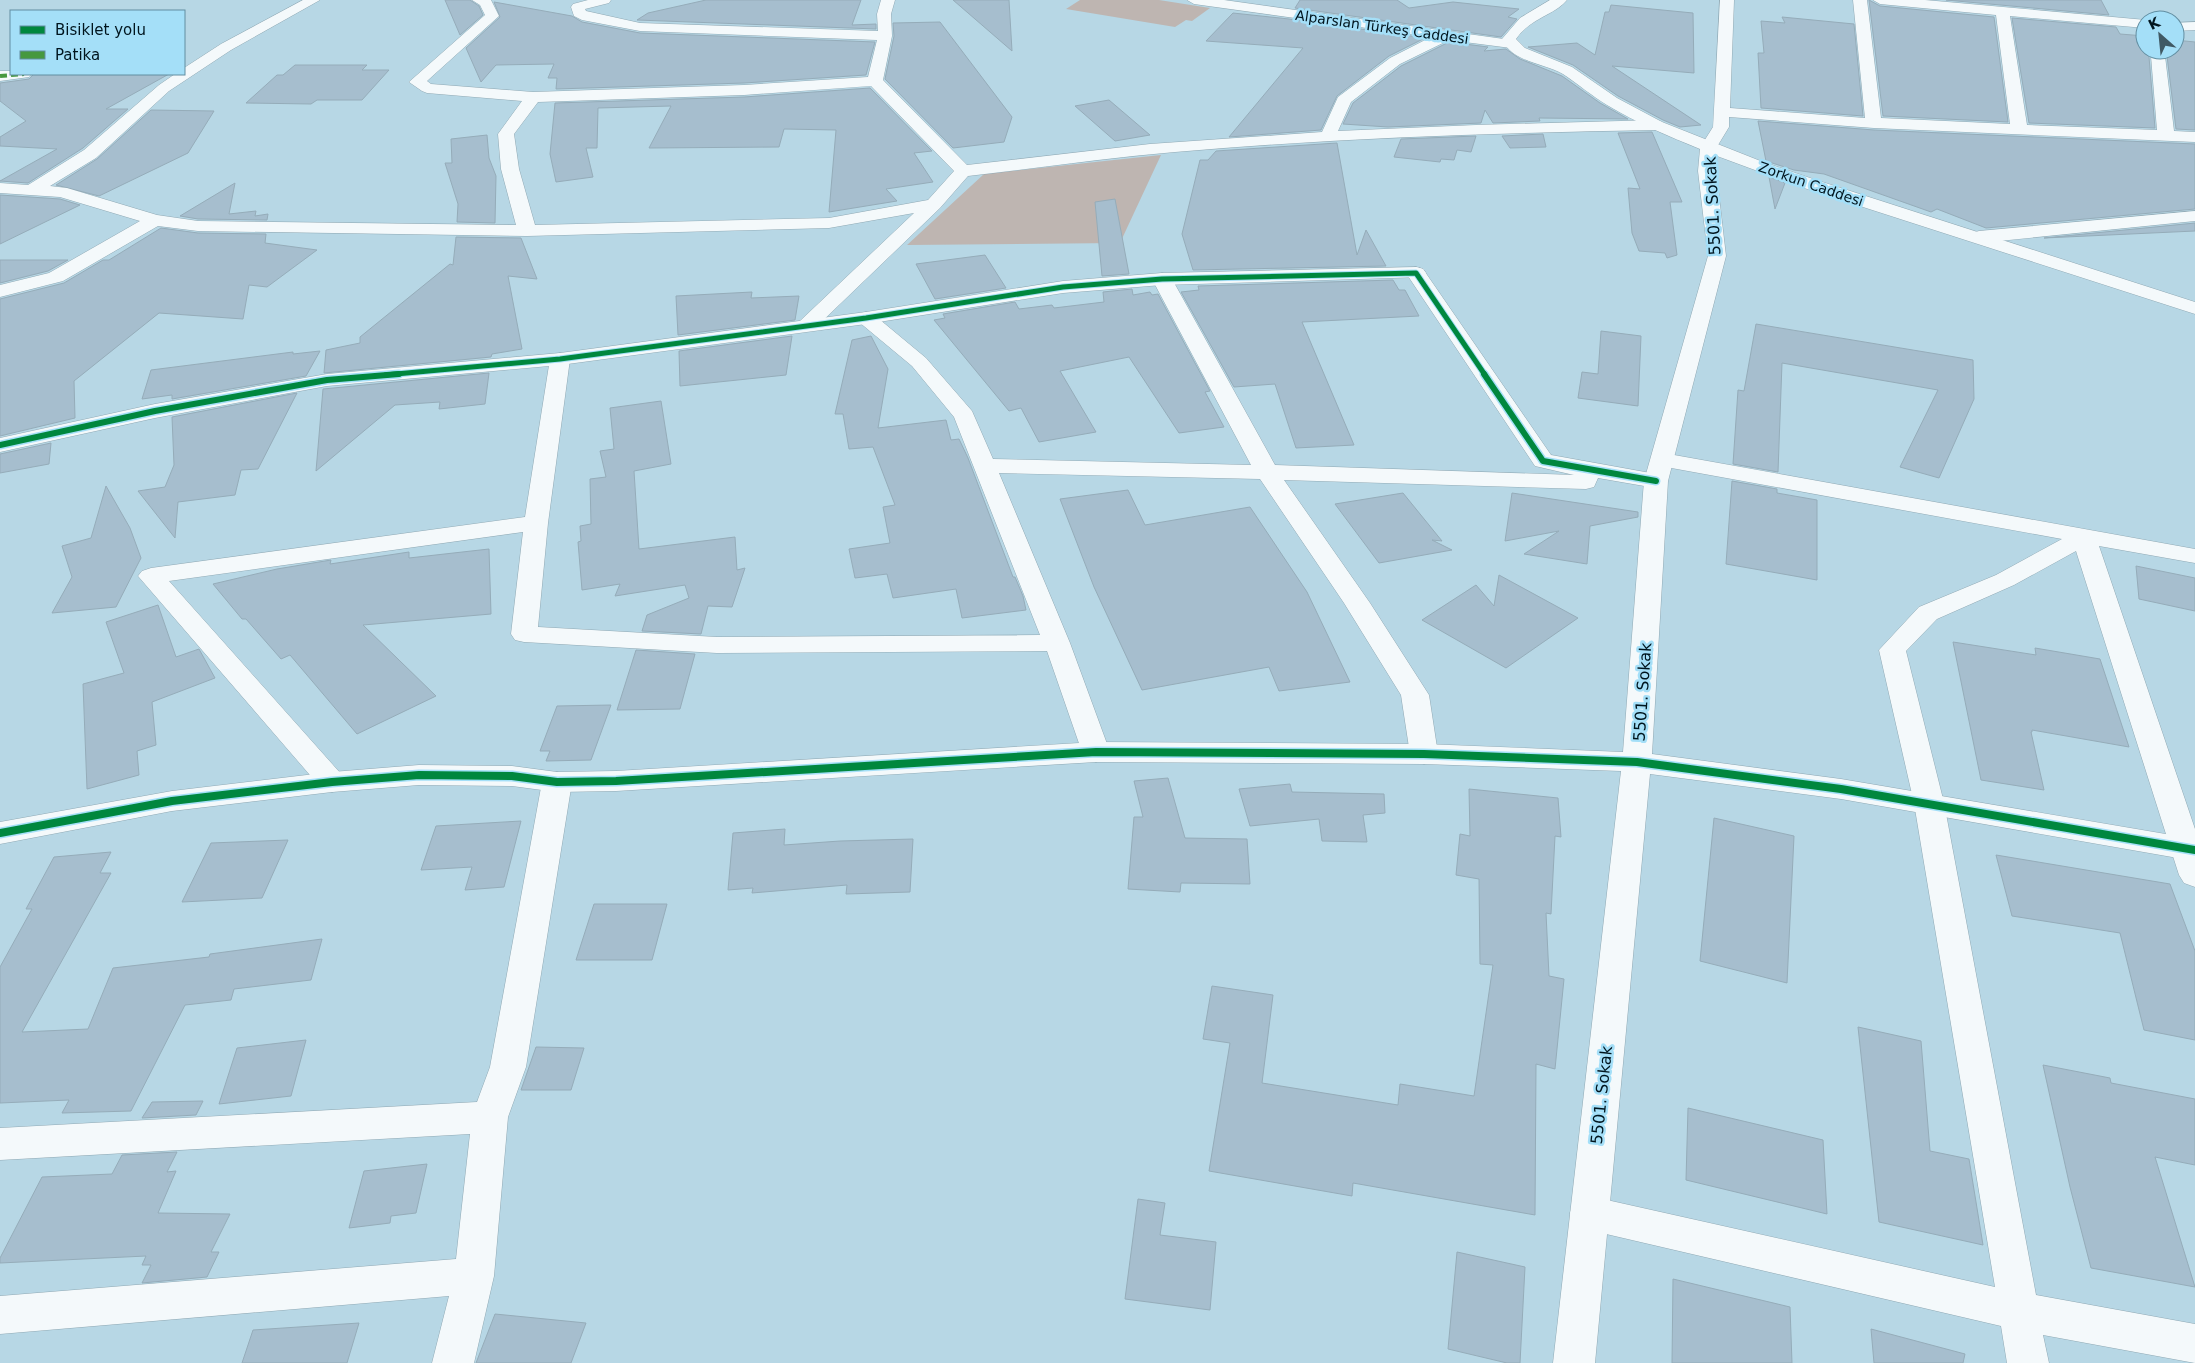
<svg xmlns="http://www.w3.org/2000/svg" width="2195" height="1363" font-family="'DejaVu Sans',sans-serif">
<rect width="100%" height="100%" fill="#b7d7e5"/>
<path fill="#beb5b1" d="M 1080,0 L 1159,0 L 1210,8 L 1192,21 L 1186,20 L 1175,27 L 1066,9 Z
M 1161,155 L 1120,243 L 907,245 L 984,174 Z"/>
<path fill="#a6bece" stroke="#95acb9" d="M 445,0 L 470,0 L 479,6 L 483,15 L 460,35 Z
M 706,0 L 861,0 L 852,25 L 876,24 L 876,29 L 637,20 L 648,13 Z
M 953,0 L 1009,0 L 1012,51 Z
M 1300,0 L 1397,0 L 1409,8 L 1453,2 L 1519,9 L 1508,17 L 1517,19 L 1501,37 L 1295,8 Z
M 1869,0 L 1880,6 L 1994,17 L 2008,122 L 1883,116 Z
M 1946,0 L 2101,0 L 2109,15 Z
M 494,2 L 572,16 L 582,22 L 640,33 L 875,42 L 866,75 L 744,83 L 556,89 L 557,78 L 548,78 L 554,64 L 496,65 L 481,82 L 466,48 L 500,17 Z
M 1611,5 L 1693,13 L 1694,73 L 1612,66 L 1701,125 L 1680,127 L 1663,120 L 1618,96 L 1573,65 L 1528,47 L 1577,43 L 1595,55 L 1605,12 L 1609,12 Z
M 1233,13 L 1289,19 L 1425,38 L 1389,56 L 1337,96 L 1321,130 L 1229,137 L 1303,48 L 1206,41 Z
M 1782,17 L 1854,24 L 1863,116 L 1761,108 L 1758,53 L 1764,53 L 1761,21 L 1785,23 Z
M 2012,18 L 2116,27 L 2120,34 L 2145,36 L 2145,50 L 2149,57 L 2155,128 L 2029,123 Z
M 940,22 L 1012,117 L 1004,142 L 953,148 L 885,79 L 894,36 L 893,23 Z
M 2175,40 L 2195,42 L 2195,130 L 2176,129 L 2167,56 L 2164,50 L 2175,50 Z
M 1449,42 L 1488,47 L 1484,51 L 1506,49 L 1520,59 L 1562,76 L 1600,103 L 1628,119 L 1539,118 L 1540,121 L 1493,123 L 1485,110 L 1481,123 L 1388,127 L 1343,124 L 1353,103 L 1401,66 Z
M 295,65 L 367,65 L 362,70 L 389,70 L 362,100 L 317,100 L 311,104 L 246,103 L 277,75 L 283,75 Z
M 34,74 L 169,74 L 106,109 L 128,109 L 83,148 L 28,183 L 0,181 L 57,149 L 0,146 L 0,137 L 26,121 L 0,101 L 0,83 L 29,79 Z
M 870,88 L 932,151 L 914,153 L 933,182 L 886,189 L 897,201 L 829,212 L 836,130 L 784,129 L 779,147 L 649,148 L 671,106 L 598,108 L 597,148 L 586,148 L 593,177 L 556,182 L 550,154 L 555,103 L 744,97 Z
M 1109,100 L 1150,135 L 1115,141 L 1075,106 Z
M 151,110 L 214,111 L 188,153 L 99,196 L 56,185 L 97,159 Z
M 1758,121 L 1874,130 L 2195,144 L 2195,209 L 1986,228 L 1937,209 L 1931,212 L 1824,174 L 1794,170 L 1766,161 Z
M 1652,132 L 1682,202 L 1670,202 L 1677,255 L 1667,258 L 1665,253 L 1639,251 L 1632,233 L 1628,188 L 1640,189 L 1618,133 Z
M 1543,134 L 1546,147 L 1510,148 L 1502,136 Z
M 487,135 L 489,158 L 496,176 L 495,223 L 457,222 L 458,204 L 445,163 L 452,163 L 451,139 Z
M 1476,136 L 1471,152 L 1457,150 L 1454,160 L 1441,159 L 1440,162 L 1394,157 L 1401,139 Z
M 1337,143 L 1357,255 L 1366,230 L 1386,266 L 1193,270 L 1182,234 L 1200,160 L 1208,160 L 1216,151 Z
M 1769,177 L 1785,183 L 1775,209 Z
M 235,183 L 229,214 L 256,211 L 255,216 L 268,214 L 267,220 L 198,219 L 180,216 Z
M 0,195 L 60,199 L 80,205 L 0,244 Z
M 1115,199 L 1129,274 L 1102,276 L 1095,202 Z
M 2195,223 L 2195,231 L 2044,238 Z
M 161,228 L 198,233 L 266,234 L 265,243 L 317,250 L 267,287 L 249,285 L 243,319 L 159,313 L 74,381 L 75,418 L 0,436 L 0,299 L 64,283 L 103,260 L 109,260 Z
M 456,237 L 521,238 L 537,279 L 508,276 L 522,349 L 492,354 L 491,357 L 324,373 L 326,350 L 360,343 L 360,337 L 450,264 L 453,265 Z
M 985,255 L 1006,288 L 935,299 L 916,264 Z
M 0,260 L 68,260 L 48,271 L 0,283 Z
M 1393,280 L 1399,290 L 1405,290 L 1419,316 L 1302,322 L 1354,445 L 1296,448 L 1275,384 L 1234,387 L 1181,292 L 1199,290 L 1198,286 Z
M 1132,289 L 1133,295 L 1150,292 L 1152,295 L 1158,294 L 1210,391 L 1205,392 L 1224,427 L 1179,433 L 1129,357 L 1060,371 L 1096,432 L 1039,442 L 1021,408 L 1009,411 L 934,320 L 945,318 L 943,314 L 1015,302 L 1019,309 L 1052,305 L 1054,308 L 1104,302 L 1103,292 Z
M 752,292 L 751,298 L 799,296 L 795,320 L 678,335 L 676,296 Z
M 1756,324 L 1973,360 L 1974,399 L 1939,478 L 1900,467 L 1938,390 L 1782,363 L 1778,472 L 1733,464 L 1738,390 L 1744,391 Z
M 1601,331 L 1641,336 L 1638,406 L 1578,398 L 1582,372 L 1598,374 Z
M 792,336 L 786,375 L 680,386 L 679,351 Z
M 871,336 L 888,369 L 878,428 L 946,420 L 951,440 L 959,439 L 968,458 L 1013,577 L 1015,577 L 1023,596 L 1026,610 L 962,618 L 956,589 L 893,598 L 887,574 L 855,578 L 849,549 L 890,543 L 883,507 L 895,505 L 873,447 L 849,449 L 843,414 L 835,414 L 852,340 Z
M 320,351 L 306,376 L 172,399 L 172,395 L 142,399 L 151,370 L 293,352 L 293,354 Z
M 489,373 L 485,404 L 439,409 L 440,402 L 395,405 L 316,471 L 323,389 Z
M 297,393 L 258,469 L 241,470 L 235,495 L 178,502 L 175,538 L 138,491 L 165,487 L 174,465 L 172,417 Z
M 661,401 L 671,464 L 634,471 L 639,549 L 735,537 L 737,570 L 745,568 L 732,607 L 708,606 L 701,634 L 642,631 L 647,615 L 689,598 L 685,585 L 615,596 L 620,584 L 582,590 L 578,542 L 581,541 L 580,526 L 591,524 L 590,479 L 606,477 L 600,451 L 614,449 L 610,408 Z
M 51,443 L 49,464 L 0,473 L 0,454 Z
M 1732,481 L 1777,489 L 1777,493 L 1817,500 L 1817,580 L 1726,564 Z
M 106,486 L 130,528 L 141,558 L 116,607 L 52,613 L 72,577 L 62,546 L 91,538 Z
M 1128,490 L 1145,525 L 1250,507 L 1307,592 L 1350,682 L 1279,691 L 1269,667 L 1142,690 L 1094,587 L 1060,499 Z
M 1403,493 L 1442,541 L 1432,540 L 1452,550 L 1379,563 L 1335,504 Z
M 1512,493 L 1638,512 L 1638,517 L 1590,526 L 1587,564 L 1524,554 L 1559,531 L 1505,541 Z
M 489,549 L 491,614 L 363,625 L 436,696 L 357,734 L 290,655 L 281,659 L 246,619 L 242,619 L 213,584 L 277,569 L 331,560 L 330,564 L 409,552 L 409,558 Z
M 2136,566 L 2195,578 L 2195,611 L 2139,599 Z
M 1499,575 L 1578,618 L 1506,668 L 1422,620 L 1476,585 L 1494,606 Z
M 158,605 L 176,657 L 199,649 L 215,678 L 152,702 L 156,745 L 137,751 L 139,775 L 87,789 L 83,684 L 124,673 L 106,622 Z
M 1953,642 L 2036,655 L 2035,648 L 2100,659 L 2129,747 L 2032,730 L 2032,732 L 2031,732 L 2044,790 L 1981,780 Z
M 636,650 L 695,654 L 680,709 L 617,710 Z
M 611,705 L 591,760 L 546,761 L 550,751 L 540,751 L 557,706 Z
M 1168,778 L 1185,838 L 1247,839 L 1250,884 L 1181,883 L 1180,892 L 1128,889 L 1134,817 L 1143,817 L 1134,781 Z
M 1290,784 L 1292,792 L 1384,794 L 1385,813 L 1363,815 L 1367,842 L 1322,841 L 1319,819 L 1250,826 L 1239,789 Z
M 1469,789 L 1558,798 L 1561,837 L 1555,836 L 1551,914 L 1546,913 L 1549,976 L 1564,979 L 1555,1069 L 1536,1064 L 1535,1215 L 1353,1183 L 1352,1196 L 1209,1171 L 1230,1043 L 1203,1039 L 1212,986 L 1273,995 L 1262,1083 L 1398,1105 L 1400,1084 L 1474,1096 L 1493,965 L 1480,964 L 1479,879 L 1456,875 L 1460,834 L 1470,836 Z
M 1714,818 L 1794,836 L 1787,983 L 1700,961 Z
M 521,821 L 504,887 L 465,890 L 472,867 L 421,870 L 436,826 Z
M 785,829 L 784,845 L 840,841 L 913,839 L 910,892 L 846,894 L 847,885 L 752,893 L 753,888 L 728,890 L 733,833 Z
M 288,840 L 262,898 L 182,902 L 211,843 Z
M 111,852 L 100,873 L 111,873 L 22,1032 L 88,1029 L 113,968 L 209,957 L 210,954 L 322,939 L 311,980 L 234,989 L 231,1000 L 185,1005 L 131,1111 L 62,1113 L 69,1100 L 0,1103 L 0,967 L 32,909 L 26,909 L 54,857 Z
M 1996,855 L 2170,884 L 2195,951 L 2195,1040 L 2144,1030 L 2120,933 L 2012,916 Z
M 594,904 L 667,904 L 652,960 L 576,960 Z
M 1858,1027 L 1921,1041 L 1930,1151 L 1969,1159 L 1983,1245 L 1879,1222 Z
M 306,1040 L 291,1096 L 219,1104 L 237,1048 Z
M 536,1047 L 584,1048 L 571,1090 L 521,1090 Z
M 2043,1065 L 2110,1078 L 2111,1083 L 2195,1099 L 2195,1165 L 2155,1157 L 2195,1287 L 2091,1268 L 2070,1187 Z
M 203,1101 L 196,1115 L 142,1118 L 152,1102 Z
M 1688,1108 L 1823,1140 L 1827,1214 L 1686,1180 Z
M 177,1152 L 167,1172 L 176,1171 L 158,1213 L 230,1214 L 211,1252 L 219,1252 L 207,1277 L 142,1283 L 151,1265 L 142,1265 L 146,1256 L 0,1263 L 0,1258 L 42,1177 L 112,1174 L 122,1155 Z
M 427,1164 L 416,1213 L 391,1216 L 390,1223 L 349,1228 L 364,1171 Z
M 1138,1199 L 1165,1203 L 1160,1235 L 1216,1242 L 1210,1310 L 1125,1299 Z
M 1457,1252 L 1525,1267 L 1520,1363 L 1507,1363 L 1448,1349 Z
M 1673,1279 L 1790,1307 L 1792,1363 L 1672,1363 Z
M 495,1314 L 586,1323 L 571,1363 L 476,1363 Z
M 359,1323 L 347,1363 L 242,1363 L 253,1330 Z
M 1871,1329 L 1965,1354 L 1963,1363 L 1874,1363 Z"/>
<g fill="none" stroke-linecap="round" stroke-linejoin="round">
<defs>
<path id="minor" d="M 303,0 L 320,0 L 231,50 L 169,91 L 96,158 L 50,186 L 67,188 L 157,215 L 198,221 L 516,225 L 501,169 L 498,134 L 522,101 L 427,93 L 422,91 L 409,82 L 485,15 L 480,5 L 472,0 L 491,0 L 499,16 L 427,81 L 431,84 L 533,92 L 744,85 L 868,77 L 877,40 L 640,31 L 582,20 L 574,16 L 571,7 L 573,4 L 588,0 L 611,0 L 609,3 L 585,9 L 586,11 L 640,23 L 878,31 L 877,14 L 881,0 L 895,0 L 891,14 L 892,36 L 883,80 L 967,165 L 1150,144 L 1322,132 L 1338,97 L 1390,58 L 1431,37 L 1194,4 L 1187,0 L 1224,0 L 1511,40 L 1516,41 L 1518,44 L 1516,47 L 1511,48 L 1449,40 L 1400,64 L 1351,102 L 1338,131 L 1476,125 L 1656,120 L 1662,122 L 1664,125 L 1662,128 L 1656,130 C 1496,133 1335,138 1175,152 C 1106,158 1037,168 968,176 L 940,208 L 814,329 L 807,331 L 800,329 L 797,325 L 800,321 L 914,213 L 829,228 L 527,236 L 198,231 L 158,226 L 63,281 L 0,297 L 0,285 L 49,273 L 140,221 L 60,197 L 0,193 L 0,183 L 28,185 L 84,150 L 159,85 L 175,74 L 184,74 L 184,68 L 221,44 ZM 871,86 L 954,171 L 928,200 L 829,218 L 535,225 L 519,169 L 514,134 L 538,102 L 744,95 Z
M 1720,0 L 1734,0 L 1730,108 L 1865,118 L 1853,0 L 1867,0 L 1881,118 L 2010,124 L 1996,15 L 1880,4 L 1873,0 L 1925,0 L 2146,20 L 2145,28 L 2010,16 L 2027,125 L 2157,130 L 2151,56 L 2148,50 L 2162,50 L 2165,56 L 2174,131 L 2195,132 L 2195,142 L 1874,128 L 1729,117 L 1729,127 L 1715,150 L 1703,150 L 1701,146 L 1713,127 Z
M 2195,22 L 2195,30 L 2175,31 L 2175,23 Z
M 0,71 L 11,71 L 11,74 L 32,74 L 29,77 L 0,81 Z
M 2195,211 L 2195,221 L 1979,243 L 1972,241 L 1970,237 L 1972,233 L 1979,231 Z
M 1416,267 L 1423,269 L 1551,455 L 1656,474 L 1664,476 L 1668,481 L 1664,486 L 1656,488 L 1598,478 L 1594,487 L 1586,489 L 1284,480 L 1370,603 L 1429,695 L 1438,754 L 1434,761 L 1424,764 L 1414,761 L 1410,754 L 1401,695 L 1344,603 L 1260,479 L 999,473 L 1070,643 L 1110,752 L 1106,759 L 1096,762 L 1086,759 L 1082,752 L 1047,651 L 717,653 L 524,642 L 515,640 L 511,634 L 523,532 L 169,581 L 342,775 L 347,782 L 342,789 L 332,792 L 322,789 L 138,576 L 142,571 L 151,568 L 525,517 L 550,359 L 553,355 L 560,353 L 567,355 L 570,359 L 548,523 L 538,627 L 717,637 L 1040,635 L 954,417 L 912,366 L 859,322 L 856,318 L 859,314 L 866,312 L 873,314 L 926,358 L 972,411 L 993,459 L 1251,465 L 1152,279 L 1155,275 L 1162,273 L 1169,275 L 1172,279 L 1275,465 L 1574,475 L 1535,466 L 1406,273 L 1409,269 Z
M 1663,453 L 2195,549 L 2195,563 L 2099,546 L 2195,829 L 2195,887 L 2184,883 L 2179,875 L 2076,551 L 2014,585 L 1937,619 L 1906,651 L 1944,803 L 2036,1295 L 2195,1324 L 2195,1363 L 2043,1335 L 2049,1363 L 2007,1363 L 2001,1326 L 1589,1230 L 1575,1225 L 1570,1213 L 1575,1201 L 1589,1196 L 1995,1287 L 1914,803 L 1879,650 L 1919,607 L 1996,575 L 2062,539 L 1655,465 L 1652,460 L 1655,455 Z
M 557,772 L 567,775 L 572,782 L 526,1067 L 508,1117 L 494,1276 L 474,1363 L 432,1363 L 449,1296 L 0,1334 L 0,1296 L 456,1259 L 470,1134 L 0,1160 L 0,1128 L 477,1102 L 490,1067 L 542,782 L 547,775 Z"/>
<path id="tertiary" d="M 1550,0 L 1567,0 C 1555,15 1530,18 1516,39 L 1525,48 L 1572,67 L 1617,98 L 1662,122 L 1763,162 L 1813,179 L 2195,302 L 2195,314 L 1801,187 L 1717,156 L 1716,171 L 1726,256 L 1668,481 L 1652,754 L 1841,779 L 2195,839 L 2195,861 L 1841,799 L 1650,774 L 1595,1363 L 1553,1363 L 1621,771 L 1424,764 L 1096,762 L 616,791 L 557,792 L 512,786 L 419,785 L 332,792 L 172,811 L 0,844 L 0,822 L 172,791 L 332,772 L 419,765 L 512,766 L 557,772 L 616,771 L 1096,742 L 1424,744 L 1623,752 L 1644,481 L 1708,256 L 1698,171 L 1700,149 C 1668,136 1637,123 1607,105 C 1592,96 1578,84 1563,74 C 1544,63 1511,62 1502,39 L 1520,18 Z
M 1416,267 L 1423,269 L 1426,273 L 1423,277 L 1162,285 L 1063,293 L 866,324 L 560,365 L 327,386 L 155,418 L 0,452 L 0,438 L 155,404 L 327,374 L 560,353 L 866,312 L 1063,281 L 1162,273 Z"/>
</defs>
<use href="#minor" stroke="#90a9b4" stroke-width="1"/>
<use href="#tertiary" stroke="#90a9b4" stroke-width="1"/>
<use href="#minor" fill="#f4f9fb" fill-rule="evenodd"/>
<use href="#tertiary" fill="#f4f9fb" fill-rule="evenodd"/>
<path stroke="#46983f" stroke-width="4" stroke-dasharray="7 4" stroke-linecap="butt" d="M 0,76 L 24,74"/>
<defs>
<path id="cycleway-far2" d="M 385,375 L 560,359 L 866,318 L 1063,287 L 1162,279 L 1416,273 L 1485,375"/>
<path id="cycleway-far1" d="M 1484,374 L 1543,461 L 1656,481
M 0,445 L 155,411 L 327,380 L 399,374"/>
<path id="cycleway" d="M 0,833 L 172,801 L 332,782 L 419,775 L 512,776 L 557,782 L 616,781 L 1096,752 L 1424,754 L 1637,762 L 1841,789 L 2195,850"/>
</defs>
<use href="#cycleway-far2" stroke="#a4dff8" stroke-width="7"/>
<use href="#cycleway-far1" stroke="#a4dff8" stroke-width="9"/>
<use href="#cycleway" stroke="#a4dff8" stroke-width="11"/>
<use href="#cycleway-far2" stroke="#00873e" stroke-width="5"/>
<use href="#cycleway-far1" stroke="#00873e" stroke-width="6"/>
<use href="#cycleway" stroke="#00873e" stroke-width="8"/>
</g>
<g text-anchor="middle" stroke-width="5" stroke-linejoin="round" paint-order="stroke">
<g font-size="14" fill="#00151e" stroke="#a4dff8">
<text transform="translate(1382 27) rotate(8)" y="5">Alparslan Türkeş Caddesi</text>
<text transform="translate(1811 184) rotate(19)" y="5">Zorkun Caddesi</text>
</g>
<g font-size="16" fill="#00151e" stroke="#a4dff8">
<text transform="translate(1712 206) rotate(-93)" y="6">5501. Sokak</text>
<text transform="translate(1642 692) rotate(-86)" y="6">5501. Sokak</text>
<text transform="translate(1601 1095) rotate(-84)" y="6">5501. Sokak</text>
</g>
</g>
<rect x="10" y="10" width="175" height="65" fill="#a4dff8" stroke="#628ea1"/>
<rect x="20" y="26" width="25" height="8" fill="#00873e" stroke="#628ea1"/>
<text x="55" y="35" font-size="15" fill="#00151e">Bisiklet yolu</text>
<rect x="20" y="51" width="25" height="8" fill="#46983f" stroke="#628ea1"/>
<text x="55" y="60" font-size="15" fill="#00151e">Patika</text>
<g transform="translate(2160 35) rotate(333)"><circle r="24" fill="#a4dff8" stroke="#628ea1"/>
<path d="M0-4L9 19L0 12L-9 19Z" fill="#405964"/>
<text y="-8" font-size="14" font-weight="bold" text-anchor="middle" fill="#00151e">K</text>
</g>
</svg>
